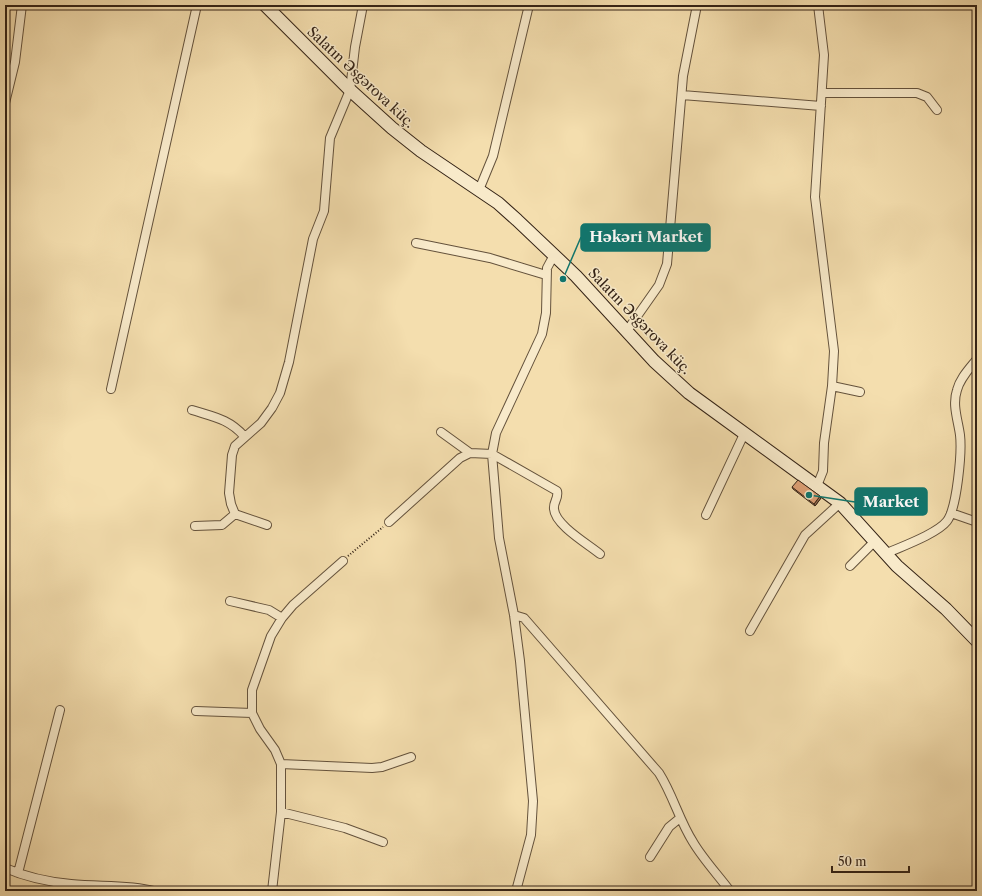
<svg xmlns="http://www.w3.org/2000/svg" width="982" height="896" font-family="'Libre Caslon Text',serif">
<rect width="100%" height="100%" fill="#f4deae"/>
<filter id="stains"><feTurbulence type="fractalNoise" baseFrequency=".005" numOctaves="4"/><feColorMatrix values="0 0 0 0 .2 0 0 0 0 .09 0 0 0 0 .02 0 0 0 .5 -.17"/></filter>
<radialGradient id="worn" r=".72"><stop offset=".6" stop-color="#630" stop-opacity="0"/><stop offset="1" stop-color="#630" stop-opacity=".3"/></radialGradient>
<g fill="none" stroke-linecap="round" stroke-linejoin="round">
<defs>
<path id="street" d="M 822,93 L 917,93 L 927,97 L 937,110
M 682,95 L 821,106
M 5,103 L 15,62 L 22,5
M 479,190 L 493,156 L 529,5
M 416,243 L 490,258 L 546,275
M 626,332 L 659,285 L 667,264 L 683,76 L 697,5
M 832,386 L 860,392
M 111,389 L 197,5
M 192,410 C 214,417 229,419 244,436
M 441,432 L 470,453
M 817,486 L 823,471 L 824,443 L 832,386 L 834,351 L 815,197 L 824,55 L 818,5
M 951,513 L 977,522
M 706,515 L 744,434
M 389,522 L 460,458 L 470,453 L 492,454 L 557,491 C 559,498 553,502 554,509 C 555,525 588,544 600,554
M 267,525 L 235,514 L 231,504 L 229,493 L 232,455 L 235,446 L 261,423 L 272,408 L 280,393 L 289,362 L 313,239 L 324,211 L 330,138 L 350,90 L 355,47 L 363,5
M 195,526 L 222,525 L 235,514
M 885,554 C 900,547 937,534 947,521 C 957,508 962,452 960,435 C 958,420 952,405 957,390 C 960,378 970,368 977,359
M 850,566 L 874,542
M 230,601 L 269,610 L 282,618
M 514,615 L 524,618 L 659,773 C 673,795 679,820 693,842 C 703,859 718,875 730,891
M 750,631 L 805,535 L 840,503
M 196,711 L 252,713
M 281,764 L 372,768 L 382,767 L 411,757
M 281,812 L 345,828 L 383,842
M 650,857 L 669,827 L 680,818
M 5,868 C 26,877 49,882 71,884 C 99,887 127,884 154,891
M 18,873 L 60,710
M 272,891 L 281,812 L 281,764 L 275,750 L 260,729 L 252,713 L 252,690 L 271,636 L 282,618 L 293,605 L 343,561
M 516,891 L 531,835 L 533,801 L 520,661 L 514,615 L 499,538 L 492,454 L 496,433 L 542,334 L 546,313 L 547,268 L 554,255"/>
<path id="secondary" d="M 265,5 L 350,90 L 392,128 L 421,151 L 498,203 L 517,220 L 576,276 L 654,361 L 689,393 L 840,503 L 897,566 L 946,609 L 977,641"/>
</defs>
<use href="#street" stroke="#64523c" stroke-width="10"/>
<use href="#secondary" stroke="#342316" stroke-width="14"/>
<path stroke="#342316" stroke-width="2" stroke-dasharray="1 2" stroke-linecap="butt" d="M 348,556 L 383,527"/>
<use href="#street" stroke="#f8eaca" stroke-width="8"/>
<use href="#secondary" stroke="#f8eaca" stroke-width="12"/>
</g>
<path fill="#be8964" stroke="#342316" d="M 792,487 L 820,496 L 821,498 L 815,506 L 793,489 Z"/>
<path fill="#9b6f51" stroke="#342316" d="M 820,496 L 821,498 L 815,506 L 814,504 Z"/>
<path fill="#dd9f74" stroke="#342316" d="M 798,480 L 820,496 L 814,504 L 792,487 Z"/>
<g text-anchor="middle" stroke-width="3" stroke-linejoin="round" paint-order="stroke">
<g font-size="14" fill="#342316" stroke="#f8eaca">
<text transform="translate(361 77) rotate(43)" y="5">Salatın Əsgərova küç.</text>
<text transform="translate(640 321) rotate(46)" y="5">Salatın Əsgərova küç.</text>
</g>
</g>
<path fill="none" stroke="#0f766e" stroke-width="1.5" d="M563 279L581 237M809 495L855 502"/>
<g fill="#0f766e" stroke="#f8eaca" stroke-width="1.5">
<circle cx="563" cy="279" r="4"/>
<circle cx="809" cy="495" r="4"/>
</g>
<g fill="#0f766e" stroke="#0f766e" stroke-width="1.5">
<rect x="581" y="224" width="129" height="27" rx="4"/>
<rect x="855" y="488" width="72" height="27" rx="4"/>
</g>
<g font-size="15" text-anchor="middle" font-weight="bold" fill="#fff">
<text x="646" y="242">Həkəri Market</text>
<text x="891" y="507">Market</text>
</g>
<rect width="982" height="896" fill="none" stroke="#f4deae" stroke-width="20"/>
<rect x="6" y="6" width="970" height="884" fill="none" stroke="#342316" stroke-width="2"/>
<rect x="10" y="10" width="962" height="876" fill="none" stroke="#342316"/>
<path d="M832 866v6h77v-6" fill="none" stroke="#342316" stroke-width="2"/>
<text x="838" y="866" font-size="12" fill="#342316" stroke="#f8eaca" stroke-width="3" paint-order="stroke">50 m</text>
<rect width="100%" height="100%" filter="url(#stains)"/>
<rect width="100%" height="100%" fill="url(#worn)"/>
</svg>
